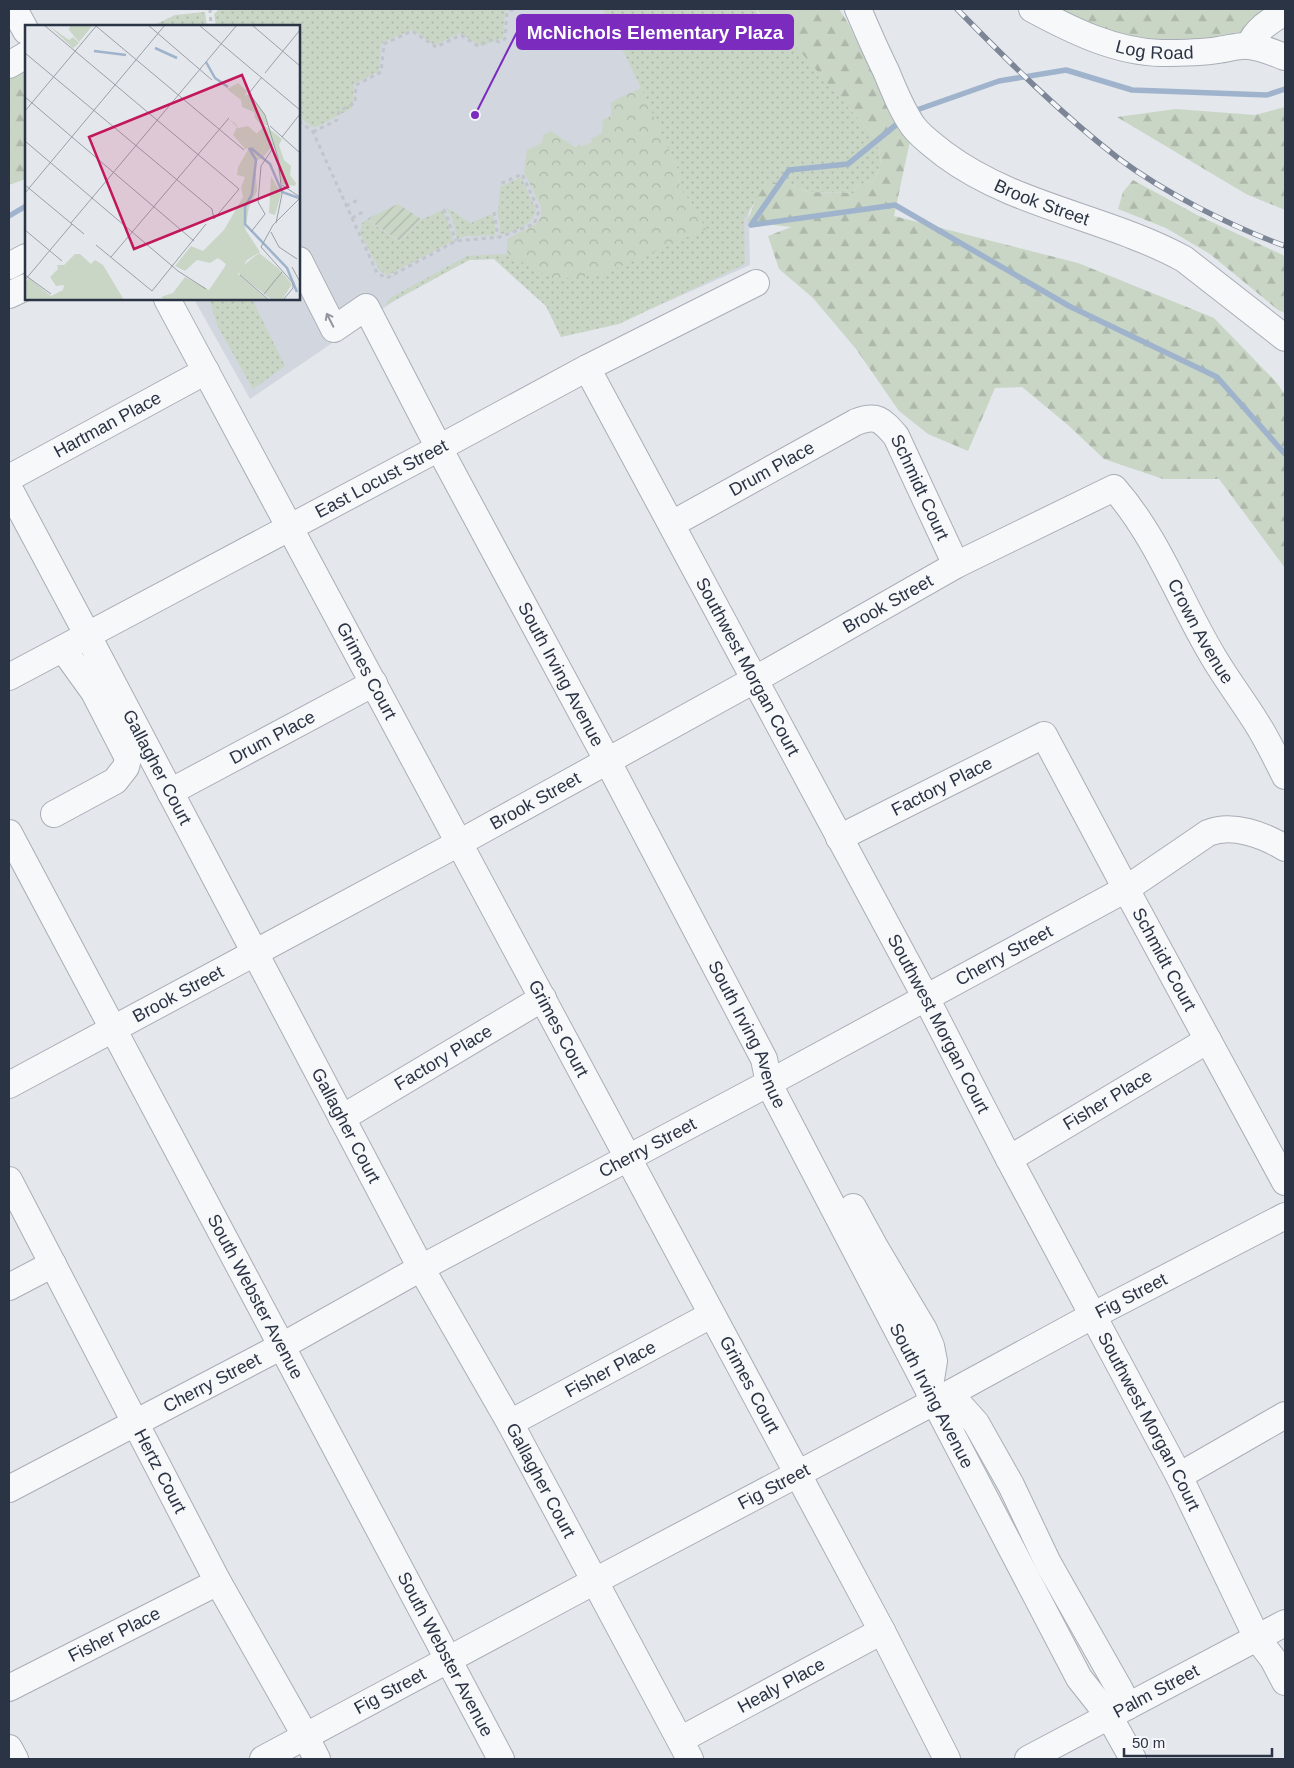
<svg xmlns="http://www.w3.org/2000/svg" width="1294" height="1768" font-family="Helvetica,sans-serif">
<defs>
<pattern id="grass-dots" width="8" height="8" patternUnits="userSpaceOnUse" patternTransform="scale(1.25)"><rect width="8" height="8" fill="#c9d6c5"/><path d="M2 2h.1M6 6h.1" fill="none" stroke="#adb8ab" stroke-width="1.8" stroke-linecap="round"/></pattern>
<pattern id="forest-firs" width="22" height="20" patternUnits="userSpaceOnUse" patternTransform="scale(1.25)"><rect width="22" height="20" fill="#c9d6c5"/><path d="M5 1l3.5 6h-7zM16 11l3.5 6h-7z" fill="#adb8ab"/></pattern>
<pattern id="park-crowns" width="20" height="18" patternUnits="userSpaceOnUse" patternTransform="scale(1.25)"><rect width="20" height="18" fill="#c9d6c5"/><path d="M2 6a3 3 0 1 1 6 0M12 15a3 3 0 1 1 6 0" fill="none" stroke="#adb8ab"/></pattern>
<pattern id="garden-furrows" width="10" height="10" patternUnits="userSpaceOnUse" patternTransform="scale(1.25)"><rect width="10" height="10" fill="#c9d6c5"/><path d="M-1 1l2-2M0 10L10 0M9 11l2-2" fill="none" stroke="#adb8ab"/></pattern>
</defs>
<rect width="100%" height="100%" fill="#e4e7ec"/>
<path fill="#d2d6de" d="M 420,9 L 723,9 L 777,16 L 852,101 L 748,184 L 750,265 L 628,319 L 561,337 L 546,306 L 494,259 L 469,260 L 394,301 L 250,399 L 194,299 L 299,299 L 299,33 Z"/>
<path fill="url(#grass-dots)" d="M 219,9 L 509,9 L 505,11 L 503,38 L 481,46 L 460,33 L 435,45 L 412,30 L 381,43 L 379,71 L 354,84 L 352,108 L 318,126 L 312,127 L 299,117 L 299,26 L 216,26 L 214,14 Z
M 603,9 L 756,9 L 760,19 L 793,43 L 874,137 C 881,156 884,161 874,180 L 857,185 L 854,193 L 808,192 L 788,183 L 767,182 L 744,220 L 745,264 L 619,324 L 561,337 L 546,306 L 494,259 L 469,260 L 386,305 L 387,301 L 392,297 L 467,256 L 508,254 L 601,275 L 705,229 L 691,202 L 679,188 L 680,174 L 641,88 Z
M 205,12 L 207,26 L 152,26 L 175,15 Z
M 521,177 L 536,210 C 534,224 514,233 500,234 L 500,222 L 497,212 L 498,210 L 500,187 Z
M 447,208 L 471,223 L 492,214 L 495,222 L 495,235 L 465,236 L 457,239 L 453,221 Z
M 442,210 L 447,219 L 453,241 L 388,275 L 380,271 L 360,233 L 362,223 L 367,220 L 400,242 L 421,220 Z
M 209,299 L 252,299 L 285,366 L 253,389 L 218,327 Z"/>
<path fill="url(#forest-firs)" d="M 756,9 L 839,9 L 848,23 L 873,75 L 910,141 L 894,216 L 1078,263 L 1214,318 L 1277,383 L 1285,395 L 1285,568 L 1219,479 L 1163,479 L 1104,459 L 1068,425 L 1022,387 L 995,388 L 968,451 L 928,434 L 899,411 L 856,349 L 813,298 L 779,269 L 768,236 L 791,227 L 747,222 L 756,199 L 767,182 L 788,183 L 808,192 L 854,193 L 857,185 L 874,180 C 884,161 881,156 874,137 L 793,43 L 766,28 L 758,15 L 760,14 Z
M 1044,9 L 1271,9 L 1246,41 L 1142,44 Z
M 26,65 L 26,179 L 9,185 L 9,72 Z
M 1285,107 L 1285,210 L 1246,194 L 1117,117 L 1176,109 L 1255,115 Z
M 1133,180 L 1199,216 L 1285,256 L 1285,313 L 1278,310 L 1210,254 L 1166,228 L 1118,209 L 1123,192 Z"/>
<path fill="url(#park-crowns)" d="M 641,88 L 680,174 L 679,188 L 691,202 L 706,229 L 601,275 L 553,279 L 507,254 L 507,239 L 536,224 L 541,217 L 541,207 L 524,172 L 527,150 L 542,143 L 543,135 L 551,131 L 575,147 L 580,144 L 581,147 L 592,142 L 591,139 L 602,133 L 603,120 L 611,116 L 611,102 Z"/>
<path fill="url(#garden-furrows)" d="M 398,204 L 421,219 L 400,241 L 367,219 Z"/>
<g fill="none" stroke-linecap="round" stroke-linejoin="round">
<path stroke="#9fb4cc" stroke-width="5.5" d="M 911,112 L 999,81 L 1066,70 L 1132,90 L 1267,95 L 1285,89
M 9,216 L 26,206
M 751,225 L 895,205 L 1069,306 L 1217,377 L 1285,454
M 751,225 L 789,170 L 848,164 L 902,120"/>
<defs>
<g id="minor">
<path d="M 14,9 L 26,31"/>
<path id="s1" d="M 858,9 C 867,30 876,51 886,71 C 894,90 901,109 913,126 C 921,137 933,145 944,154 C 1015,207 1107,217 1184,259 L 1285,338"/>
<path id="s2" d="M 1032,9 C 1071,30 1115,52 1161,53 C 1180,53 1200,53 1218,50 C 1228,49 1238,45 1249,46 C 1261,47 1274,53 1285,57"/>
<path d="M 1249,46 C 1256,29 1270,21 1285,12"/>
<path d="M 9,65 L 26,55"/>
<path id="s3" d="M 299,260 L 334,329 L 366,307 L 439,448 L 607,760 L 764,1059 L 769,1083 L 774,1094 L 1079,1678 L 1109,1716 L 1133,1759"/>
<path d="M 9,266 L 26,257"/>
<path d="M 9,295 L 26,287"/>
<path id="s4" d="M 167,299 L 882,1631 L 947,1759"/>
<path id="s5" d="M 587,368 L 926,998 L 1009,1159 L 1179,1476 L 1257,1638 L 1273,1659 L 1285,1682"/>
<path id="s6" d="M 9,478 L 206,371"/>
<path id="s7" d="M 9,488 L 88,636 L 421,1268 L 510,1423 L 690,1759"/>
<path id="s8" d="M 672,524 L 856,422 C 877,414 882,420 896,436 L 956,565"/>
<path id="s9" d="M 9,677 L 439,448 L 587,368 L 756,283"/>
<path id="s10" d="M 170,792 L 374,683"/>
<path d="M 54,814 L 115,781 L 126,767 L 128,758 L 94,692 L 63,649"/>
<path id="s11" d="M 9,833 L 501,1759"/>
<path id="s12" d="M 839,838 L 1044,735 L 1126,889 L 1285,1182"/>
<path id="s13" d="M 9,1085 L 459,843 L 754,680 L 956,565 L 1114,488 C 1158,538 1180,602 1214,658 C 1227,680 1243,701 1256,722 C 1267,739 1276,758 1285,776"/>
<path id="s14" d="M 342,1118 L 543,998"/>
<path id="s15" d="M 1009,1159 L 1208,1040"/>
<path id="s16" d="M 9,1180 L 218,1582 L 306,1737 L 317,1759"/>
<path d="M 853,1207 L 876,1249 L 924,1330 L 931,1346 L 934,1361 L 929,1392"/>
<path d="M 9,1287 L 53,1264"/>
<path d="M 947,1395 L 959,1404 L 976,1423 L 1011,1485 L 1048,1563 L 1120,1690 L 1128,1706"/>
<path id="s17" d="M 510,1423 L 711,1315"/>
<path d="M 1179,1476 L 1285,1415"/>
<path id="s18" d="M 9,1489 L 282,1346 L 421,1268 L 769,1083 L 1126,889 L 1208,833 C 1232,823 1264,835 1285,848"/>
<path id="s19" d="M 9,1688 L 218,1582"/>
<path id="s20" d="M 680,1740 L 882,1631"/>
<path d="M 9,1748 L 15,1759"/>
<path id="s21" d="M 263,1759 L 595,1581 L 947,1395 L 1092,1316 L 1285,1216"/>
<path id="s22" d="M 1028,1759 L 1285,1623"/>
</g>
</defs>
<use href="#minor" stroke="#a9aeb7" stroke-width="28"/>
<path stroke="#c2c5cb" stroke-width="3" stroke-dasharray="4 4" stroke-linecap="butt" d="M 210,9 L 211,26
M 299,121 L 313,132 L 377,273 L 387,278 L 456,241 L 500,237 L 534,224 L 539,211 L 522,174 L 500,184
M 313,132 L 337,120 L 339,111 L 355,103 L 356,85 L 381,72 L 384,44 L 412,31 L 436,47 L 461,35 L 478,46 L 493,39 L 499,42 L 505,39 L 507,12 L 515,9
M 346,206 L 358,200
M 444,209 L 456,241
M 494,212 L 498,237
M 352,218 L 363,212"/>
<use href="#minor" stroke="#f7f8fa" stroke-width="26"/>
<defs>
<path id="rail" d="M 957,9 C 1008,61 1060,113 1118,158 C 1165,193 1230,226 1285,246"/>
</defs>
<use href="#rail" stroke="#7d8696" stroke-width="5.5"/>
<use href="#rail" stroke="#f4f6f9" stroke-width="4" stroke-dasharray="11" stroke-linecap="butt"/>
</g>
<defs><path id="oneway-shaft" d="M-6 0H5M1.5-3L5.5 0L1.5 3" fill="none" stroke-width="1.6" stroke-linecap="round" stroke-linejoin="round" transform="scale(1.25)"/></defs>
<use stroke="#9196a0" href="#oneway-shaft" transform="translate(330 320) rotate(-117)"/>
<g text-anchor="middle" stroke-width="4" stroke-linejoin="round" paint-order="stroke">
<g font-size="18" fill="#2b3445" stroke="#f4f6f9">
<text dy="6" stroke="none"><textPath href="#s2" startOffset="131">Log Road</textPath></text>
<text dy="6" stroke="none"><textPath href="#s1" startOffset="281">Brook Street</textPath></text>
<text dy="6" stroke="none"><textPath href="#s6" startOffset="112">Hartman Place</textPath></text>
<text dy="6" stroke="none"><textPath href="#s8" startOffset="114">Drum Place</textPath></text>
<text dy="6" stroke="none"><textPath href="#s9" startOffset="422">East Locust Street</textPath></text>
<text dy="6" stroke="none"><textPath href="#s8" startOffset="314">Schmidt Court</textPath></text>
<text dy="6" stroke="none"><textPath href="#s13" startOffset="1002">Brook Street</textPath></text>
<text dy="6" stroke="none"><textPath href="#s13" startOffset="1424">Crown Avenue</textPath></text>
<text dy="6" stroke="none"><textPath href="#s5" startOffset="339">Southwest Morgan Court</textPath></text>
<text dy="6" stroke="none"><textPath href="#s4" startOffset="422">Grimes Court</textPath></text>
<text dy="6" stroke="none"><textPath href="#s3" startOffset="532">South Irving Avenue</textPath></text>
<text dy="6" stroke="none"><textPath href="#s10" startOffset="116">Drum Place</textPath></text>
<text dy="6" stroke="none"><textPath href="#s7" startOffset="316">Gallagher Court</textPath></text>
<text dy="6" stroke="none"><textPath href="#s12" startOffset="115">Factory Place</textPath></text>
<text dy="6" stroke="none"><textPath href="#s13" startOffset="598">Brook Street</textPath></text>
<text dy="6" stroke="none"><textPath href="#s18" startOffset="1129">Cherry Street</textPath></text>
<text dy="6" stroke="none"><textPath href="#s12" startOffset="484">Schmidt Court</textPath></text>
<text dy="6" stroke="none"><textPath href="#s13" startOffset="192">Brook Street</textPath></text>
<text dy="6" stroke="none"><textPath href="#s5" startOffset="744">Southwest Morgan Court</textPath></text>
<text dy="6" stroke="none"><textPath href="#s4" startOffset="828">Grimes Court</textPath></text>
<text dy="6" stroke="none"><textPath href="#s3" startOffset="938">South Irving Avenue</textPath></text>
<text dy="6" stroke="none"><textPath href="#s14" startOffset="118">Factory Place</textPath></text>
<text dy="6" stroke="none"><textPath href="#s15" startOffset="115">Fisher Place</textPath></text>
<text dy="6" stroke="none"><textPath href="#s7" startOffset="721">Gallagher Court</textPath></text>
<text dy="6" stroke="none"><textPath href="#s18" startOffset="724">Cherry Street</textPath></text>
<text dy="6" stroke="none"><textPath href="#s11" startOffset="525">South Webster Avenue</textPath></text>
<text dy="6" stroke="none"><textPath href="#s21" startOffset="984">Fig Street</textPath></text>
<text dy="6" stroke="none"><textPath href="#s17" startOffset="114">Fisher Place</textPath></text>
<text dy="6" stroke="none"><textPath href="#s18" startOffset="229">Cherry Street</textPath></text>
<text dy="6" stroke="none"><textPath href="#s4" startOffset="1232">Grimes Court</textPath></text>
<text dy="6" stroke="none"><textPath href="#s3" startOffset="1344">South Irving Avenue</textPath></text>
<text dy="6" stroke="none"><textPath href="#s5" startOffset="1194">Southwest Morgan Court</textPath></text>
<text dy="6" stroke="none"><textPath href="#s16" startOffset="328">Hertz Court</textPath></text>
<text dy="6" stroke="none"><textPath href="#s7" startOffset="1126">Gallagher Court</textPath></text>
<text dy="6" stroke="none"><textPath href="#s21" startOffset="579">Fig Street</textPath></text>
<text dy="6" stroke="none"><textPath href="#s19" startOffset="118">Fisher Place</textPath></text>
<text dy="6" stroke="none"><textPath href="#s11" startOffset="930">South Webster Avenue</textPath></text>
<text dy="6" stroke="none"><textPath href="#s20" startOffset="115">Healy Place</textPath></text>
<text dy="6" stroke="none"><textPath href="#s21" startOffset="144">Fig Street</textPath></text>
<text dy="6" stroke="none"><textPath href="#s22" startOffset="145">Palm Street</textPath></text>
</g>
</g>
<g transform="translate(25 25)">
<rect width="275" height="275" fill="#e4e7ec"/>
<path d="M 23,0 L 44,15 L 48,12 L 54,18 L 48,23 ZM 213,58 L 222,66 L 220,71 L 224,69 L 239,88 L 243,101 L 238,99 L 243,115 L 234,132 L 228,123 L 220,124 L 208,110 L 212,102 L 204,94 L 211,99 L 213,103 L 213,108 L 222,119 L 238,102 L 230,93 L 229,87 L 217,82 L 216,75 L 202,64 Z" fill="#c9d6c5"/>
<path d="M 238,99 L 257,114 L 254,120 L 259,135 L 266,141 L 265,150 L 271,158 L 270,161 L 257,159 L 253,145 L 254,134 L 248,120 L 237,134 L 230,135 L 232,166 L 224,182 L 220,204 L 235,227 L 222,235 L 213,249 L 243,275 L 140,275 L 136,272 L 148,268 L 160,252 L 184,265 L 199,243 L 201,239 L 193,233 L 185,238 L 172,235 L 160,246 L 150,241 L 166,221 L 178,226 L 199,205 L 218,172 L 216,162 L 220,152 L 212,150 L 213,142 L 224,123 L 228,123 L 234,132 L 243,115 ZM 246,151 L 256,169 L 250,190 L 244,188 ZM 50,229 L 55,229 L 66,239 L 70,235 L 78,240 L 99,275 L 0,275 L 0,257 L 4,253 L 26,271 L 38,265 L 39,260 L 31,261 L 25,252 L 33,244 L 32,240 L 39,240 Z" fill="#c9d6c5"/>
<path d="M 45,0 L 68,0 L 54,17 L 44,5 ZM 234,228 L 253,243 L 267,259 L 257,275 L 247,275 L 214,249 L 215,243 Z" fill="#c9d6c5"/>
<path d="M 223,101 L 232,109 L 222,119 L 212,108 L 213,103 Z" fill="#c9d6c5"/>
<path fill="none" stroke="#9fb4cc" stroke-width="2.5" d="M 130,23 L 152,33M 69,26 L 101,30M 181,37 L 190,53 L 203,62M 224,123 L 231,135 L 227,169 L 220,182 L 220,199 L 262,243 L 272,267M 226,123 L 245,139 L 257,167 L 274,173"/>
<path fill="none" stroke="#9a9fa9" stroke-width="1" d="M 19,0 L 214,164 L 189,194M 123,0 L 187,55M 174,0 L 275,85M 227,0 L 275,41M 71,1 L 219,125M 0,28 L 187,184 L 189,194M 240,48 L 275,5M 237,52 L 224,68 L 240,90 L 253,133 L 257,169 L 251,198M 0,72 L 169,216M 0,86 L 72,0M 245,101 L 275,128M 257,112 L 275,89M 0,116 L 153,246 L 181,264M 0,160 L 59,209M 257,160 L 275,172M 0,168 L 140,0M 46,198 L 212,0M 0,205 L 37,236M 226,207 L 240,189 L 233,177 L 236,141 L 248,123M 246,207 L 254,222 L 272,234M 71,220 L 127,266 L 181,199M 86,232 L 204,93M 267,242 L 275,257M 0,250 L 26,269M 215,250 L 244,275M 0,255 L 47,199M 239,269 L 257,247M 258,275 L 268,263 L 268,258 L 236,222 L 248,200 L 275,173"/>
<path fill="#c2185b" fill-opacity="0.15" stroke="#c2185b" stroke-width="2.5" d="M 217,50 L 263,162 L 109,224 L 64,112 Z"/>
<rect width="275" height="275" fill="none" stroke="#2b3445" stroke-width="2.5"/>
</g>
<path fill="none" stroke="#7b2cbf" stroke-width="2" d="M475 115L517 32"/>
<circle fill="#7b2cbf" stroke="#f4f6f9" stroke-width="2" cx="475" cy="115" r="5"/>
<rect fill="#7b2cbf" stroke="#7b2cbf" stroke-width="2" x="517" y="15" width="276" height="34" rx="5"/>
<g font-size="19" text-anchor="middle" font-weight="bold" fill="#fff">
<text x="655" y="39">McNichols Elementary Plaza</text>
</g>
<rect width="1294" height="1768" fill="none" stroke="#2b3445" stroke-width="20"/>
<path d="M1124 1748v8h148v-8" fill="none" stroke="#2b3445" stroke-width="2.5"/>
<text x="1132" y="1748" font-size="15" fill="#2b3445" stroke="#f4f6f9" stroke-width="4" paint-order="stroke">50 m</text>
</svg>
